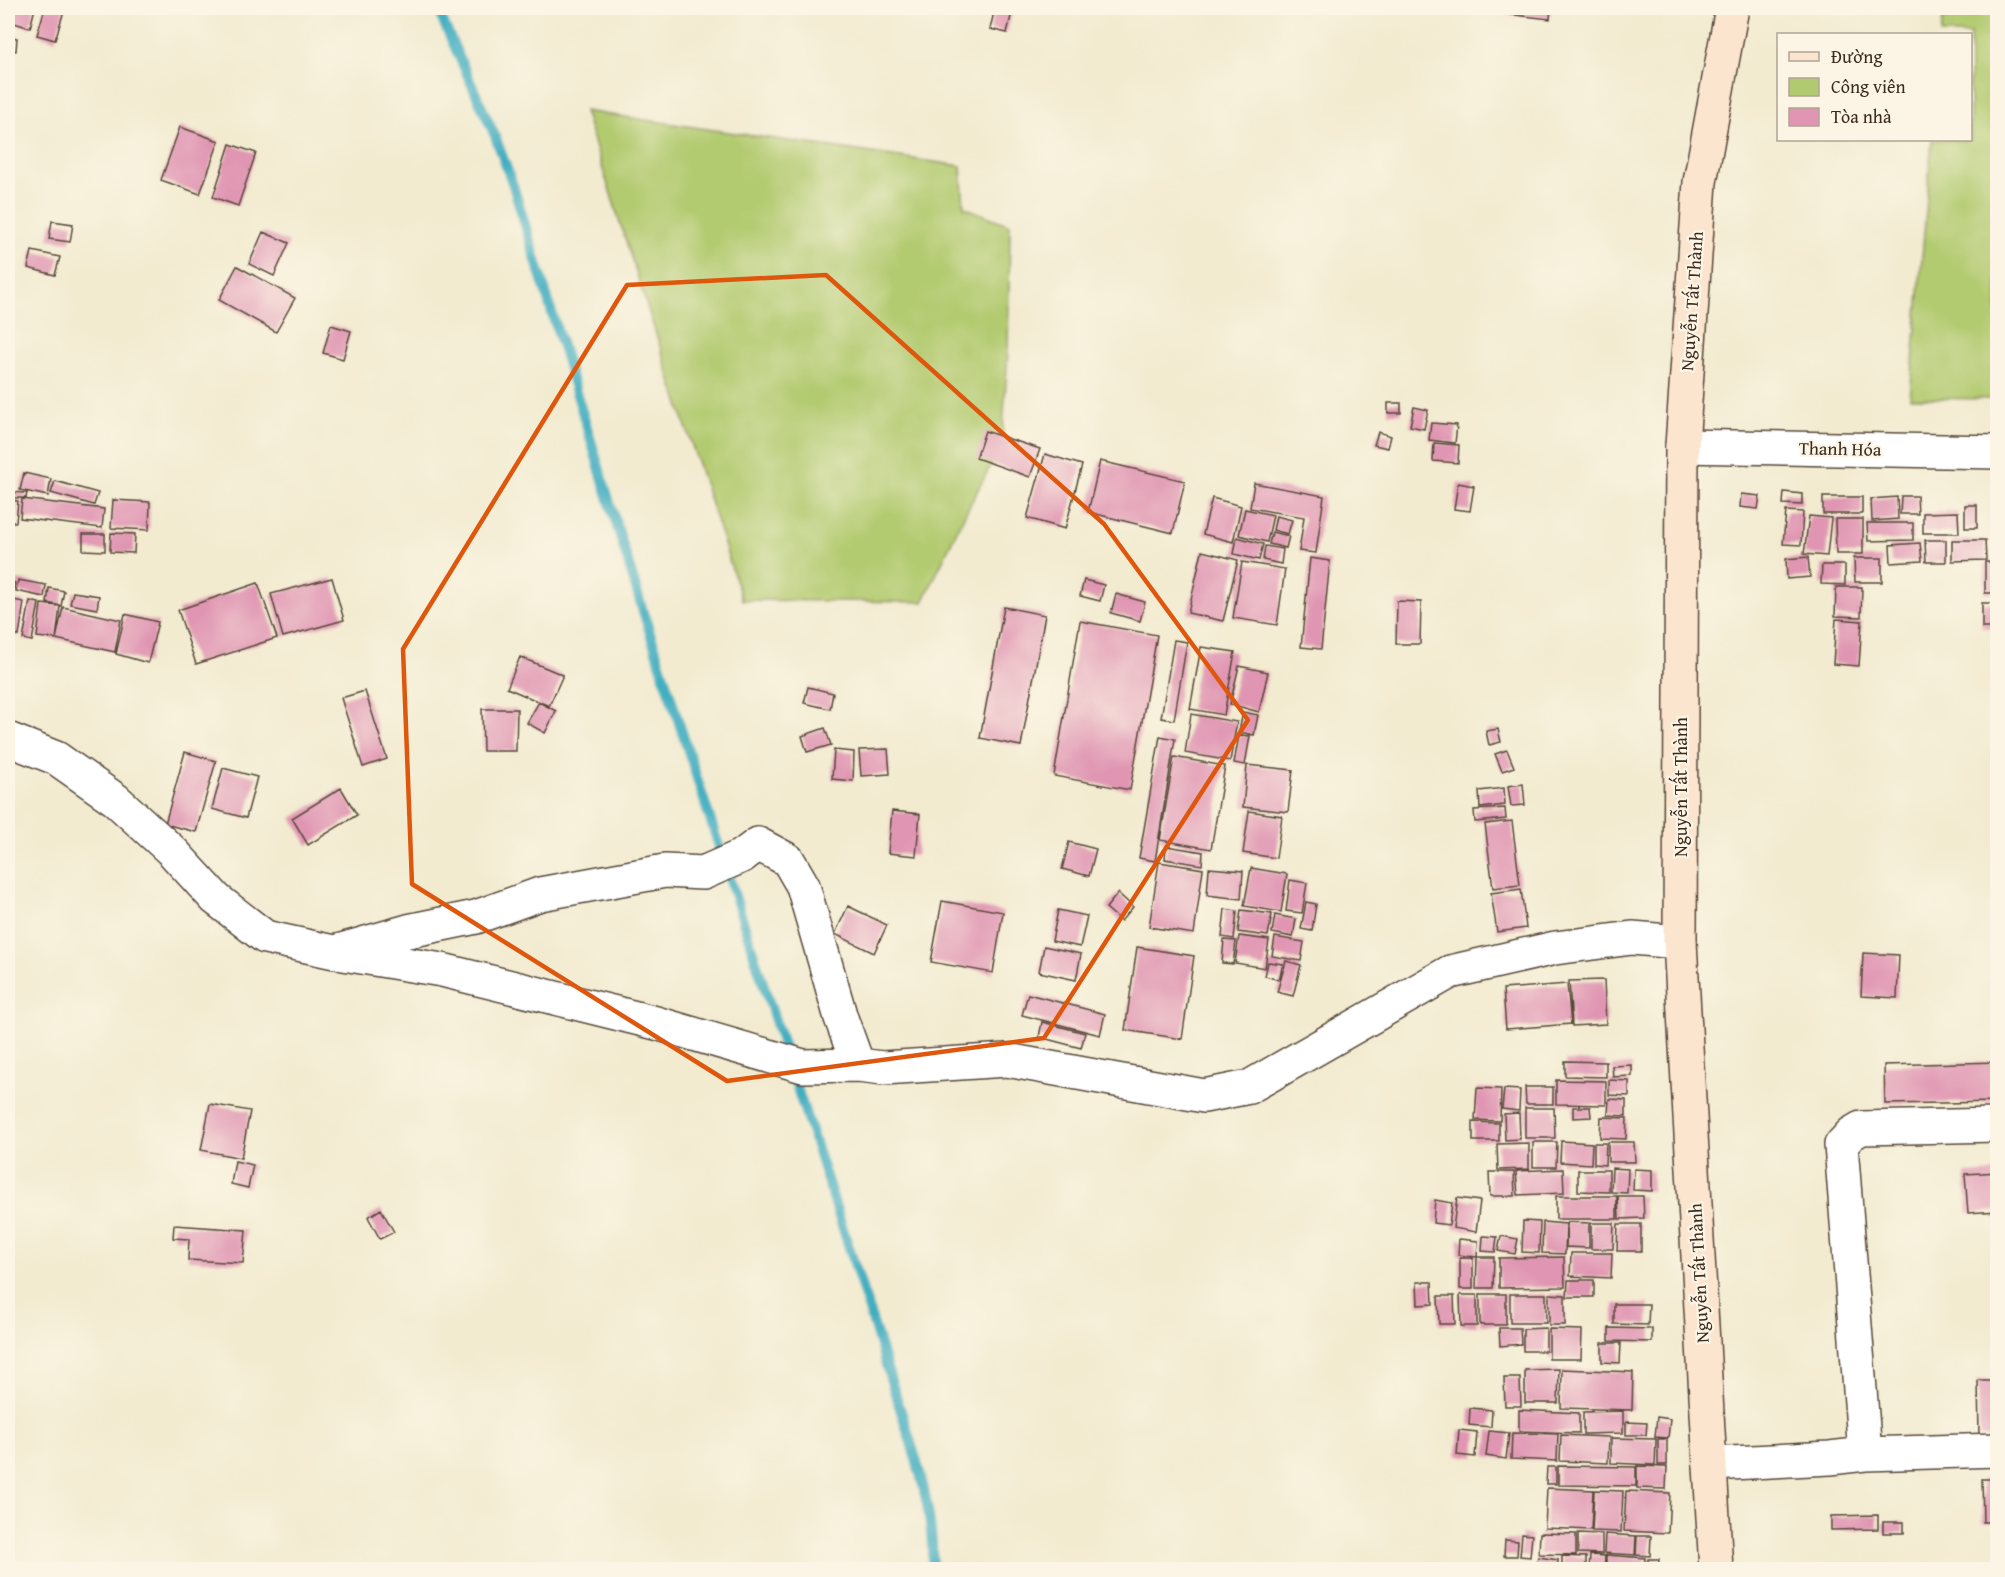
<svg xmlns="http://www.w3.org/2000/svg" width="2005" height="1577" font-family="'Gentium Book Plus',serif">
<rect width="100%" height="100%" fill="#fcf5e5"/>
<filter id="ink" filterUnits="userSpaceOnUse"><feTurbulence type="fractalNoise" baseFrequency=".0167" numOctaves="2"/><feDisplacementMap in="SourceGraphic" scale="12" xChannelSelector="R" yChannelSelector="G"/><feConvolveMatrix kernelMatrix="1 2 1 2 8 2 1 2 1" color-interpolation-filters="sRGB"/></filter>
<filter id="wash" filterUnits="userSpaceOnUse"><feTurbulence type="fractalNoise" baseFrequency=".008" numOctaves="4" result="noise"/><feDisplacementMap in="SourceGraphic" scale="24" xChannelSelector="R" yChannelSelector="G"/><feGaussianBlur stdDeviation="1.35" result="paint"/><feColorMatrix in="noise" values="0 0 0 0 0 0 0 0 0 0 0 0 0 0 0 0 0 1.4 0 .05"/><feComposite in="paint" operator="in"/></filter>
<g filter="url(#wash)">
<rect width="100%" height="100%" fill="#f2ebd0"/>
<path fill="#b2ca6f" stroke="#767a46" stroke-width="1.5" d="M 1944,8 L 1997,8 L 1997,399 L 1910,398 L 1932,140 L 1970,140 L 1970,34 L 1941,34 Z
M 584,111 L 961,166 L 964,207 L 1010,225 L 1008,350 L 1002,444 L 962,520 L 923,602 L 742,600 Z"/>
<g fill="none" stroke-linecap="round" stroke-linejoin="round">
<path stroke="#43afc1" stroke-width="10" d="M 437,8 L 495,136 L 513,185 L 642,608 L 786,1054
M 791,1069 C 823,1168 856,1266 886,1365 C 906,1430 936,1501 932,1570"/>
</g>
<g id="blocks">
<path fill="#e096b2" d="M 8,8 L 35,8 L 30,28 L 8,21 Z
M 45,8 L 65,8 L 55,40 L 37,35 Z
M 995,8 L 1013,8 L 1007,33 L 990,29 Z
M 1507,8 L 1551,8 L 1550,19 L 1506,14 Z
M 8,37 L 17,38 L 16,51 L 8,50 Z
M 180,127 L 219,141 L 200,194 L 161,180 Z
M 230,144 L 256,153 L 238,206 L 213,197 Z
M 52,221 L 73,224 L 70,242 L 49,239 Z
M 263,232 L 289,243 L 274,276 L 249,264 Z
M 32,251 L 60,257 L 55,275 L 28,268 Z
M 237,266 L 295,298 L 276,332 L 219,300 Z
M 331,325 L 351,331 L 343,359 L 323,353 Z
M 1388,403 L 1401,403 L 1401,413 L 1388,413 Z
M 1414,407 L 1428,410 L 1424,429 L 1410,426 Z
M 1431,423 L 1457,425 L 1455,443 L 1429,440 Z
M 985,431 L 1040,449 L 1030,477 L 976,458 Z
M 1378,432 L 1391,436 L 1388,448 L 1374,445 Z
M 1434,443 L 1459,445 L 1458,463 L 1433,461 Z
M 1045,454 L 1082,465 L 1065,529 L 1027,518 Z
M 1100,461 L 1185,481 L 1173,533 L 1088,512 Z
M 24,473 L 51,479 L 48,496 L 20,490 Z
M 55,481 L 98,493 L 94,505 L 51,493 Z
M 1254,483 L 1324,496 L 1316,553 L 1299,551 L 1304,517 L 1250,508 Z
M 1458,483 L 1474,486 L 1470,511 L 1454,509 Z
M 8,492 L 27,493 L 26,498 L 8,498 Z
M 1784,492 L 1802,494 L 1802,505 L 1783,504 Z
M 1741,494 L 1760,496 L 1758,509 L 1740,507 Z
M 1901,496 L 1917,496 L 1918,514 L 1900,514 Z
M 1823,497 L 1862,497 L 1862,514 L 1823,514 Z
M 1897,497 L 1898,519 L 1872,521 L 1871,499 Z
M 1212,498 L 1241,506 L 1233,542 L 1203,534 Z
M 22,499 L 104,509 L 102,528 L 20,518 Z
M 8,500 L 18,501 L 16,522 L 8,522 Z
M 113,500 L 150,502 L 149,530 L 111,528 Z
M 1965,505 L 1977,505 L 1977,528 L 1965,528 Z
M 1245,509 L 1273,515 L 1267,542 L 1239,535 Z
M 1786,511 L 1803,512 L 1801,545 L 1783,544 Z
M 1958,512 L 1959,533 L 1923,533 L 1923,513 Z
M 1276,516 L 1292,520 L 1288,534 L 1273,530 Z
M 1809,516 L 1831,518 L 1827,556 L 1804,554 Z
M 1835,519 L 1863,519 L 1863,554 L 1836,554 Z
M 1867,523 L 1913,523 L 1913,540 L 1868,541 Z
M 1272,532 L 1289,536 L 1286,548 L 1269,544 Z
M 111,533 L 135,534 L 134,553 L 110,552 Z
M 83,534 L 105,534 L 105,551 L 83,550 Z
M 1237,537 L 1263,544 L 1259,560 L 1234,554 Z
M 1925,540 L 1946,540 L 1946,562 L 1926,562 Z
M 1952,540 L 1985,540 L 1986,560 L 1952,561 Z
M 1920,543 L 1922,561 L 1891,563 L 1890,545 Z
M 1265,546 L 1283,549 L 1281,564 L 1263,560 Z
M 1202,551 L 1238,560 L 1223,621 L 1188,613 Z
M 1808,557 L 1810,577 L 1787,579 L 1786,559 Z
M 1310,558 L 1330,561 L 1321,649 L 1301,647 Z
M 1854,558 L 1882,558 L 1882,582 L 1855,582 Z
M 1242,562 L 1285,569 L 1277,625 L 1233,618 Z
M 1985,562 L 1998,562 L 1998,593 L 1985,593 Z
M 1822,565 L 1845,565 L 1845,585 L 1821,584 Z
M 332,578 L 344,620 L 283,637 L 271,594 Z
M 18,580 L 46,585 L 44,597 L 16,591 Z
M 1084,580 L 1104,585 L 1100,601 L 1080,596 Z
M 8,581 L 15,583 L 13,595 L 8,594 Z
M 258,583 L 277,638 L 196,664 L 178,610 Z
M 1836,587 L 1862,587 L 1861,617 L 1835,616 Z
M 49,588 L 64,591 L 61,606 L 47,603 Z
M 73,592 L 99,596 L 97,609 L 70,604 Z
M 1116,594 L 1145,602 L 1140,621 L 1111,613 Z
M 8,599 L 24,602 L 19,636 L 8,634 Z
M 30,601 L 39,603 L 32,641 L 23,639 Z
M 1397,601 L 1421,602 L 1420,644 L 1396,644 Z
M 1982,603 L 1998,603 L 1998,628 L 1982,628 Z
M 41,604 L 60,606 L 56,639 L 37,637 Z
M 63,607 L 121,620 L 115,652 L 56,639 Z
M 1004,607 L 1045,615 L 1021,746 L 980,738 Z
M 125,614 L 158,622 L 148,663 L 116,654 Z
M 1836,619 L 1862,621 L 1859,666 L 1833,664 Z
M 1080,621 L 1157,635 L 1130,790 L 1054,776 Z
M 1174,640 L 1187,642 L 1174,720 L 1161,718 Z
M 1201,647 L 1235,652 L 1224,715 L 1190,709 Z
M 520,657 L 563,675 L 549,706 L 507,688 Z
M 1239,666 L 1268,672 L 1259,712 L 1230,704 Z
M 808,687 L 833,693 L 830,709 L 804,703 Z
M 365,691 L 387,759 L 363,767 L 341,698 Z
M 539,702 L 556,711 L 545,733 L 527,723 Z
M 482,709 L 517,709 L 516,751 L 483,751 Z
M 1243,712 L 1258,715 L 1254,735 L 1239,732 Z
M 1191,714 L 1237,722 L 1230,761 L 1185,753 Z
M 825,728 L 831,745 L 807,752 L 802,736 Z
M 1498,729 L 1501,742 L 1489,745 L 1486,731 Z
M 1239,735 L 1250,736 L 1245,765 L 1234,763 Z
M 1160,736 L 1175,739 L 1155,861 L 1139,858 Z
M 888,749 L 890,774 L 861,776 L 859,750 Z
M 834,750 L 854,752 L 853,781 L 832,779 Z
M 1507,750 L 1514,767 L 1502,771 L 1495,754 Z
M 185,752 L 216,761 L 196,832 L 165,824 Z
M 1174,757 L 1225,766 L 1211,849 L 1160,840 Z
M 1247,765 L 1293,770 L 1288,812 L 1243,807 Z
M 223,768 L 257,777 L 246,818 L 212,809 Z
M 1523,784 L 1525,805 L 1511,806 L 1508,786 Z
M 341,788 L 357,815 L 308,845 L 292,818 Z
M 1504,788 L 1505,805 L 1480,808 L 1479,791 Z
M 1505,808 L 1506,819 L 1475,822 L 1474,810 Z
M 892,811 L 920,814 L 916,856 L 888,853 Z
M 1249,811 L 1282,816 L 1276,858 L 1243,853 Z
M 1512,821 L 1520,885 L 1493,888 L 1485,824 Z
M 1069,842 L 1096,849 L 1089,876 L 1062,869 Z
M 1166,846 L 1203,852 L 1202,865 L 1165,859 Z
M 1159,862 L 1203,869 L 1194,934 L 1149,927 Z
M 1209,868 L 1243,871 L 1241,899 L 1207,895 Z
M 1251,868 L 1287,874 L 1281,912 L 1244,906 Z
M 1290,880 L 1307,883 L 1302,913 L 1286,911 Z
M 1521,889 L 1526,928 L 1497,932 L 1491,893 Z
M 1118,893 L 1133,907 L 1121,921 L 1106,908 Z
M 942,901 L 1003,912 L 993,973 L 931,962 Z
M 1306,902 L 1316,904 L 1312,931 L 1301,929 Z
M 848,906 L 887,925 L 874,953 L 835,934 Z
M 1225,909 L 1237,911 L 1234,939 L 1222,937 Z
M 1058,910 L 1087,916 L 1080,947 L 1052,941 Z
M 1241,910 L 1272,914 L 1268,936 L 1238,932 Z
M 1275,915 L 1296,919 L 1293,937 L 1272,933 Z
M 1239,936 L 1269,940 L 1265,968 L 1235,963 Z
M 1275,937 L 1304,942 L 1301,961 L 1272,956 Z
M 1224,940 L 1236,941 L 1233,964 L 1222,963 Z
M 1044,946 L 1081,954 L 1076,980 L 1039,972 Z
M 1137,947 L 1194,956 L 1182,1039 L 1125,1030 Z
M 1863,953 L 1899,955 L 1897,998 L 1861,996 Z
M 1286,961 L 1301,965 L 1293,996 L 1277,992 Z
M 1268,962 L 1283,964 L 1279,980 L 1265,976 Z
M 1604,980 L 1606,1024 L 1572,1026 L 1569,981 Z
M 1567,984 L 1571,1024 L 1506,1029 L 1503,989 Z
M 1028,994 L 1105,1014 L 1100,1035 L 1022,1015 Z
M 1042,1022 L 1085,1033 L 1081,1048 L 1039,1037 Z
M 1565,1061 L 1606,1062 L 1606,1077 L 1565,1076 Z
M 1998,1062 L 1998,1102 L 1885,1104 L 1884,1065 Z
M 1632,1065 L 1632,1076 L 1613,1077 L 1612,1066 Z
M 1556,1080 L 1606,1081 L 1606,1105 L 1556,1104 Z
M 1609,1080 L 1629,1081 L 1629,1096 L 1609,1095 Z
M 1525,1087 L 1553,1087 L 1553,1104 L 1526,1104 Z
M 1477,1088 L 1501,1089 L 1500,1121 L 1475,1120 Z
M 1504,1089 L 1520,1090 L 1519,1111 L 1502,1109 Z
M 1609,1099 L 1626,1100 L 1626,1116 L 1608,1115 Z
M 210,1104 L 250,1111 L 241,1158 L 201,1150 Z
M 1573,1107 L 1590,1107 L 1591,1117 L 1573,1118 Z
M 1525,1108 L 1554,1108 L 1555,1138 L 1525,1138 Z
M 1519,1113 L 1520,1139 L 1505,1140 L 1504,1114 Z
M 1601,1117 L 1627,1118 L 1626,1139 L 1600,1138 Z
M 1473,1122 L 1499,1123 L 1499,1141 L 1473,1141 Z
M 1561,1141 L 1592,1143 L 1591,1164 L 1560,1162 Z
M 1533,1142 L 1557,1142 L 1556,1167 L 1533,1167 Z
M 1608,1142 L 1634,1142 L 1635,1162 L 1608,1162 Z
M 1529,1143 L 1529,1169 L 1498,1170 L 1497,1144 Z
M 1594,1143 L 1606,1143 L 1605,1165 L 1594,1164 Z
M 235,1161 L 253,1165 L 248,1188 L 231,1184 Z
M 1612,1168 L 1628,1169 L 1627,1193 L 1611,1192 Z
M 1563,1169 L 1564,1193 L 1518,1195 L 1516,1171 Z
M 1634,1169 L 1652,1170 L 1652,1191 L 1633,1190 Z
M 1578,1170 L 1609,1170 L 1609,1192 L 1578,1191 Z
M 1489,1172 L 1514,1172 L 1515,1196 L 1490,1196 Z
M 1998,1172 L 1998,1211 L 1968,1213 L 1965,1174 Z
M 1556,1196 L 1617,1196 L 1617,1219 L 1556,1219 Z
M 1618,1196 L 1643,1196 L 1644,1218 L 1619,1219 Z
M 1457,1198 L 1480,1201 L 1476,1232 L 1453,1228 Z
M 1435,1200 L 1452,1203 L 1449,1225 L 1433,1223 Z
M 381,1209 L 394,1232 L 380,1239 L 368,1217 Z
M 1523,1221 L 1540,1222 L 1539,1253 L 1522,1252 Z
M 1543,1222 L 1566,1224 L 1565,1254 L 1542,1253 Z
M 1567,1222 L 1589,1223 L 1589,1248 L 1566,1247 Z
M 1591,1223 L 1614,1223 L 1613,1249 L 1591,1249 Z
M 1618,1224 L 1641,1224 L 1641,1251 L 1617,1251 Z
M 174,1225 L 246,1230 L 243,1263 L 188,1260 L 189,1239 L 173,1238 Z
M 1483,1236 L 1497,1237 L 1495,1252 L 1482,1251 Z
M 1501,1236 L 1518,1239 L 1515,1254 L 1498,1251 Z
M 1459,1239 L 1478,1241 L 1477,1257 L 1458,1255 Z
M 1571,1253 L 1612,1253 L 1611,1278 L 1570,1276 Z
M 1477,1257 L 1494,1257 L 1493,1288 L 1476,1288 Z
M 1564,1257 L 1565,1287 L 1499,1288 L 1499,1258 Z
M 1460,1258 L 1473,1258 L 1473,1289 L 1460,1289 Z
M 1568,1280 L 1594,1280 L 1594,1297 L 1567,1297 Z
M 1417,1282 L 1432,1282 L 1433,1304 L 1418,1305 Z
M 1480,1294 L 1506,1294 L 1506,1325 L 1480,1325 Z
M 1510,1294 L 1546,1294 L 1546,1323 L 1510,1323 Z
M 1549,1294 L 1565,1295 L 1565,1325 L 1549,1325 Z
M 1460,1295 L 1477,1295 L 1477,1326 L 1461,1326 Z
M 1438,1296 L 1454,1296 L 1455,1324 L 1439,1324 Z
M 1614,1304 L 1649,1304 L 1648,1325 L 1614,1324 Z
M 1499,1328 L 1520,1328 L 1521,1344 L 1500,1346 Z
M 1546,1328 L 1546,1351 L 1523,1351 L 1523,1329 Z
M 1609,1328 L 1652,1329 L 1652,1342 L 1609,1341 Z
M 1549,1329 L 1582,1330 L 1581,1359 L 1549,1359 Z
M 1602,1343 L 1621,1343 L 1620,1363 L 1602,1362 Z
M 1559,1369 L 1558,1403 L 1525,1403 L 1525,1370 Z
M 1562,1369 L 1633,1372 L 1632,1410 L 1561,1408 Z
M 1504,1378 L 1520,1378 L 1521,1406 L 1505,1406 Z
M 1978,1380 L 1998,1380 L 1998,1437 L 1979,1437 Z
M 1470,1408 L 1492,1410 L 1491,1427 L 1469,1425 Z
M 1519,1410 L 1579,1413 L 1579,1433 L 1519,1431 Z
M 1623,1411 L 1623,1433 L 1583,1434 L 1583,1412 Z
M 1657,1417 L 1670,1419 L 1668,1438 L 1655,1437 Z
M 1626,1422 L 1647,1423 L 1646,1435 L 1626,1435 Z
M 1459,1430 L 1477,1432 L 1475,1457 L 1457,1455 Z
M 1489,1431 L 1509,1433 L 1506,1459 L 1486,1456 Z
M 1512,1433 L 1558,1434 L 1557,1461 L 1511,1459 Z
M 1561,1435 L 1609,1437 L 1608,1463 L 1560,1461 Z
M 1611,1438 L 1656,1439 L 1655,1465 L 1611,1463 Z
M 1658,1439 L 1667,1439 L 1667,1465 L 1658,1465 Z
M 1558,1466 L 1636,1467 L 1636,1486 L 1558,1485 Z
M 1637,1466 L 1667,1467 L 1666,1489 L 1637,1488 Z
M 1547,1467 L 1556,1467 L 1556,1484 L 1546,1484 Z
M 1982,1479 L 1998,1479 L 1998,1522 L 1983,1522 Z
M 1547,1488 L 1593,1490 L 1591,1530 L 1545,1528 Z
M 1594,1490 L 1623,1491 L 1621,1532 L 1592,1531 Z
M 1626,1491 L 1670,1493 L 1668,1533 L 1624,1531 Z
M 1878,1515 L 1878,1529 L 1831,1530 L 1831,1516 Z
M 1883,1522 L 1904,1522 L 1904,1533 L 1883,1533 Z
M 1540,1533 L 1576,1534 L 1576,1555 L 1539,1554 Z
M 1578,1533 L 1602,1534 L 1602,1554 L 1578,1553 Z
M 1522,1534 L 1532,1535 L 1530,1557 L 1520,1556 Z
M 1605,1534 L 1636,1536 L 1635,1555 L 1604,1553 Z
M 1637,1536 L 1651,1536 L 1650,1556 L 1636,1555 Z
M 1505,1540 L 1518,1541 L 1517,1556 L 1504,1556 Z
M 1590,1555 L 1605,1556 L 1604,1570 L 1589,1570 Z
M 1606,1555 L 1645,1558 L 1644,1570 L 1606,1570 Z
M 1562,1556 L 1586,1557 L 1586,1570 L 1562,1570 Z
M 1538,1557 L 1558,1560 L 1557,1570 L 1535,1570 Z
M 1648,1559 L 1659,1559 L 1658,1570 L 1647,1570 Z"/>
</g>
</g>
<g filter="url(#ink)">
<use href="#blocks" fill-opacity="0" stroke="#564739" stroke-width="1.5"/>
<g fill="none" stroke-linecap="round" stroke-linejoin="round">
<defs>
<path id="street" d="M 1682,446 L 1998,452
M 8,739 L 56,758 L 116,800 L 173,852 L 216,899 L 265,937 L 334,952 L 408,931 L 476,917 L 540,894 L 665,871 L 703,873 L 742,856 L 758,844 L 788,860 L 803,886 L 841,1018 L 858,1065 L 883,1068 L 1007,1060 L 1204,1096 L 1249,1087 L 1450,972 L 1555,948 L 1632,938 L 1680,942
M 343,954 L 442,970 L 656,1023 L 803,1066 L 858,1065
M 1865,1454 L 1841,1145 L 1851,1134 L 1861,1128 L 1998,1125
M 1710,1464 L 1830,1458 L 1865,1454 L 1998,1450"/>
<path id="secondary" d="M 1716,1570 L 1680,942 L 1682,446 L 1700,182 L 1732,8"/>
</defs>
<use href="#street" stroke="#564739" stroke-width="36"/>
<use href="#secondary" stroke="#564739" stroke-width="36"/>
<use href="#street" stroke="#fff" stroke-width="33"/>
<use href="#secondary" stroke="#fbe5cf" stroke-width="33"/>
</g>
</g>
<path fill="none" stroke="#df570d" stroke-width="4.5" stroke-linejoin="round" d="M 826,275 L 1104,524 L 1248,720 L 1044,1038 L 727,1081 L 412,884 L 403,649 L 627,285 Z"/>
<g text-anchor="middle" stroke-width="4.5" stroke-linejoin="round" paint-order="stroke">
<g font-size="18" fill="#3b2a1e" stroke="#fcf5e5">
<text transform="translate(1692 301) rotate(-86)" y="6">Nguyễn Tất Thành</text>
<text transform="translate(1840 449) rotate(1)" y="6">Thanh Hóa</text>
<text transform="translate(1681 787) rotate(-90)" y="6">Nguyễn Tất Thành</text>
<text transform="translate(1699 1273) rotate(-93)" y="6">Nguyễn Tất Thành</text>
</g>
</g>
<rect width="2005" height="1577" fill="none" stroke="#fcf5e5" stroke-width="30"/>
<rect x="1777" y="33" width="195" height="108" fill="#fcf5e5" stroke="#afa495" stroke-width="1.5"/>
<rect x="1789" y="52" width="30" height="9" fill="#fbe5cf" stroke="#afa495" stroke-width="1.5"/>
<text x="1831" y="63" font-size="18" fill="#3b2a1e">Đường</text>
<rect x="1789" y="78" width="30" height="18" fill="#b2ca6f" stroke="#afa495" stroke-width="1.5"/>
<text x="1831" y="93" font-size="18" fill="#3b2a1e">Công viên</text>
<rect x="1789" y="108" width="30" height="18" fill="#e096b2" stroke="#afa495" stroke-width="1.5"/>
<text x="1831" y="123" font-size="18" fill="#3b2a1e">Tòa nhà</text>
</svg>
